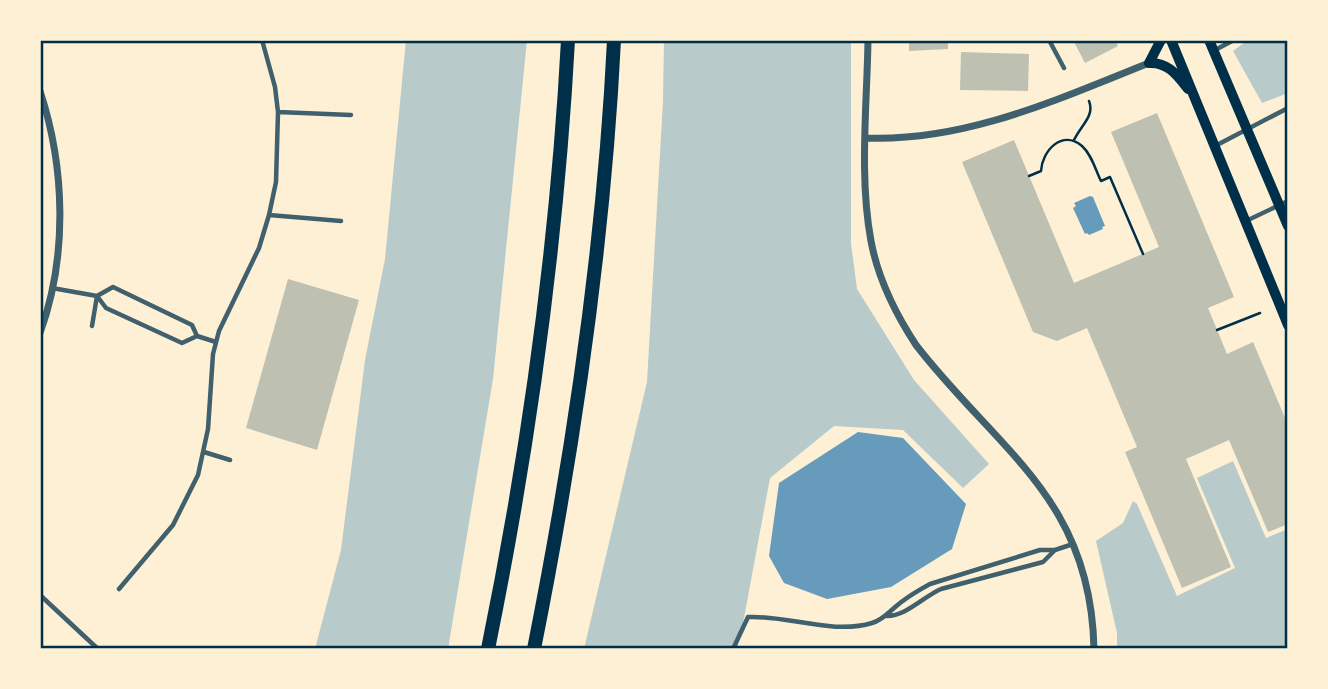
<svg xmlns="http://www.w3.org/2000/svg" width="1328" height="689" font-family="'Archivo Narrow',sans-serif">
<rect width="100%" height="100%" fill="#fdf0d5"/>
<path fill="#b9caca" d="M 406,40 L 527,40 L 493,379 L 448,649 L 315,649 L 341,550 L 365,360 L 385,259 Z
M 664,40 L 851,40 L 851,243 L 857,289 L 914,380 L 989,464 L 963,488 L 903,430 L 834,426 L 770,478 L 744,618 L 737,649 L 584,649 L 647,382 L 663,101 Z
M 1248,40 L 1288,40 L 1288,93 L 1262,103 L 1233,51 Z
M 1233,461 L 1266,538 L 1288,529 L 1288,649 L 1117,649 L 1117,633 L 1096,541 L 1123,523 L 1133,501 L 1137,504 L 1177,596 L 1235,568 L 1197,478 Z"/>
<path fill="#669bbc" d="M 1090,196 L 1093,197 L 1105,226 L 1102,227 L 1103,229 L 1089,235 L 1087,233 L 1085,234 L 1073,208 L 1076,206 L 1074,203 Z
M 858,432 L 903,438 L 966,504 L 952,549 L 891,587 L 827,599 L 784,583 L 769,556 L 779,483 Z"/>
<path fill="#bec0b2" d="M 909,40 L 948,40 L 948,49 L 909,51 Z
M 1073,40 L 1115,40 L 1118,46 L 1085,63 Z
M 961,52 L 1029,54 L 1028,91 L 960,90 Z
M 1157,113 L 1234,297 L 1208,308 L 1227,354 L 1253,342 L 1288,425 L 1288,524 L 1268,532 L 1229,440 L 1186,459 L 1231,567 L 1182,588 L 1125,452 L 1137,447 L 1087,328 L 1057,341 L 1033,332 L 962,162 L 1014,140 L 1074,283 L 1159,247 L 1111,132 Z
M 288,279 L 359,300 L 317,450 L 246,428 Z"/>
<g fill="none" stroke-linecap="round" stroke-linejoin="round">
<path stroke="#003049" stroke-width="2.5" d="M 1074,140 C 1081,125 1095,116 1089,101
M 1029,176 L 1041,171 C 1042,151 1062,129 1082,146 C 1092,155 1095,169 1101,181 L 1110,177 L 1143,254
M 1217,330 L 1260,313"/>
<path stroke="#3f606c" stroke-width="4.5" d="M 1049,40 L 1064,68
M 1215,50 L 1234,40
M 278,112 L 351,115
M 1215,146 L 1288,108
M 269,215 L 341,221
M 1246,221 L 1288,201
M 52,288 L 97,296 L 113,287 L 192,325 L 197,336 L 216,342
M 97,296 L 106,308 L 182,343 L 197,336
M 92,326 L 97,296
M 204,452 L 230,460
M 119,589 L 173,525 L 198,475 L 208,429 L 213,354 L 219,331 L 259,248 L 269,215 L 276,182 L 278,112 L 275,87 L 262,40
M 40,595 L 98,649
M 887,616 C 906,616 923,597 941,589 L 1043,562 L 1054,551
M 733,649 L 748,617 C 788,615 832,635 872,623 C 882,620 887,614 894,608 C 905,598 917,591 930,584 L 1040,550 L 1055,550 L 1073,544"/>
<path stroke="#3f606c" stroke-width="7" d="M 868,40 C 867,105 859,177 871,241 C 878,279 895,313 916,345 C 998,451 1091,498 1094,649
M 40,91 C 65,167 68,256 40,333
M 866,138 C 966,142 1058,99 1149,63"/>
<path stroke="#003049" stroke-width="10" d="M 1171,40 L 1288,325
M 1209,40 L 1288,226
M 1149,63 C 1168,62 1177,75 1188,89
M 1149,63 L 1161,40"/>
<path stroke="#003049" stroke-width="14" d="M 488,649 C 529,448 557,245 568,40
M 534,649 C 574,448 604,245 614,40"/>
</g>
<rect width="1328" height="689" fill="none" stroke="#fdf0d5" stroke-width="84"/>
<rect x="42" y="42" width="1244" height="605" fill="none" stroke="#003049" stroke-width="2.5"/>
</svg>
